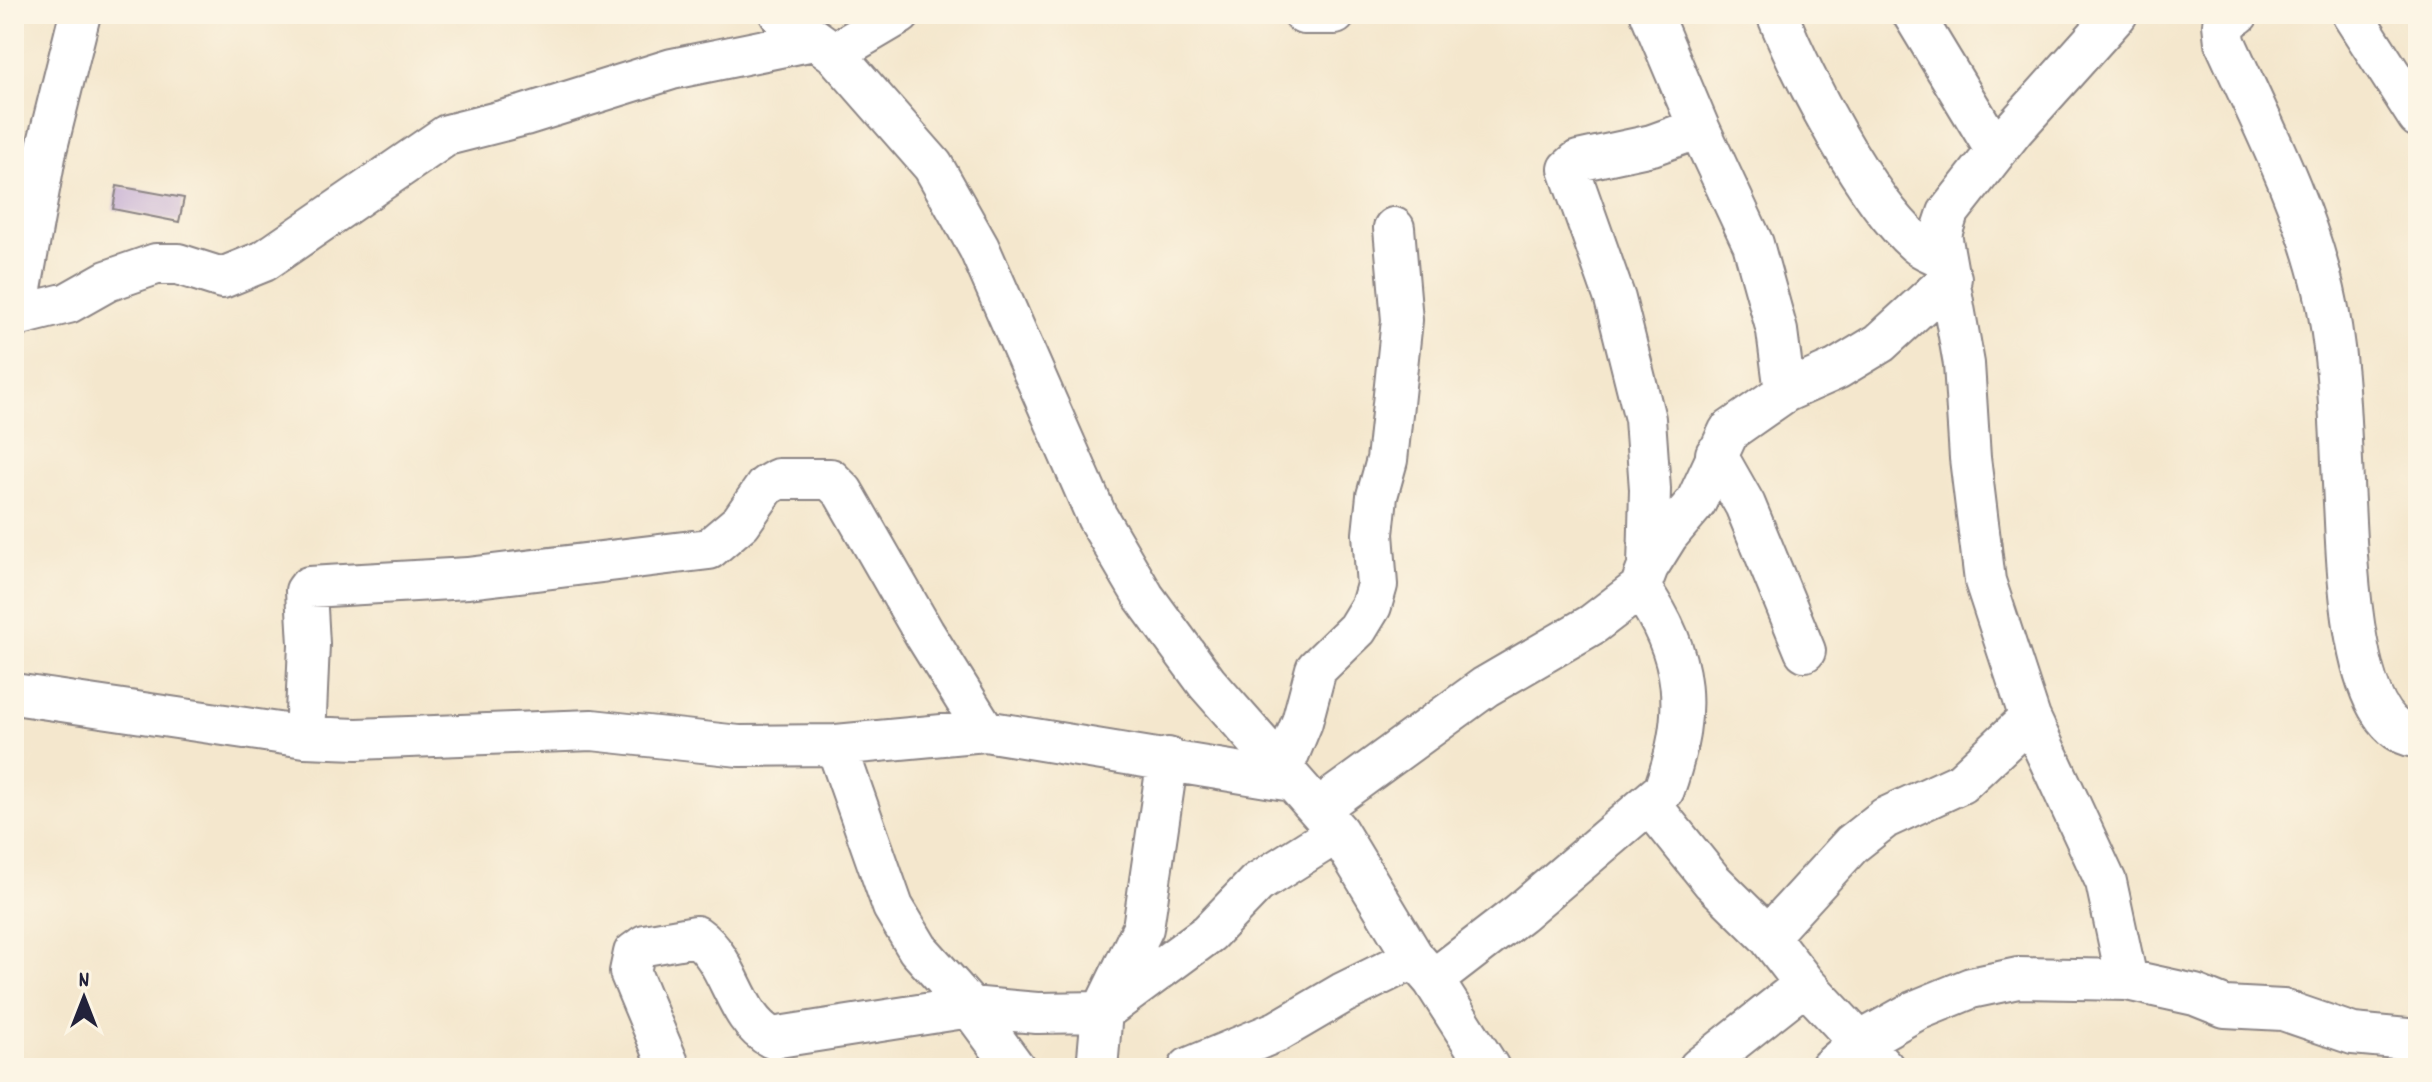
<svg xmlns="http://www.w3.org/2000/svg" width="2432" height="1082" font-family="Dekko,sans-serif">
<rect width="100%" height="100%" fill="#fcf5e5"/>
<filter id="ink" filterUnits="userSpaceOnUse"><feTurbulence type="fractalNoise" baseFrequency=".0125" numOctaves="2"/><feDisplacementMap in="SourceGraphic" scale="16" xChannelSelector="R" yChannelSelector="G"/><feConvolveMatrix kernelMatrix="1 2 1 2 8 2 1 2 1" color-interpolation-filters="sRGB"/></filter>
<filter id="wash" filterUnits="userSpaceOnUse"><feTurbulence type="fractalNoise" baseFrequency=".006" numOctaves="4" result="noise"/><feDisplacementMap in="SourceGraphic" scale="32" xChannelSelector="R" yChannelSelector="G"/><feGaussianBlur stdDeviation="1.8" result="paint"/><feColorMatrix in="noise" values="0 0 0 0 0 0 0 0 0 0 0 0 0 0 0 0 0 1.4 0 .05"/><feComposite in="paint" operator="in"/></filter>
<g filter="url(#wash)">
<rect width="100%" height="100%" fill="#f4e7cd"/>
<g id="blocks">
<path fill="#bca3d2" d="M 117,186 L 184,198 L 179,222 L 113,209 Z"/>
</g>
</g>
<g filter="url(#ink)">
<use href="#blocks" fill-opacity="0" stroke="#8b8484" stroke-width="2"/>
<g fill="none" stroke-linecap="round" stroke-linejoin="round">
<defs>
<path id="minor" d="M 780,14 L 834,53 L 933,166 L 979,248 L 1097,517 L 1144,597 L 1207,683 L 1338,832 L 1414,958 L 1433,980 L 1489,1068
M 1304,14 L 1335,14
M 1651,14 L 1699,128 L 1753,244 L 1777,331 L 1785,392
M 1777,14 C 1803,78 1865,199 1916,243 C 1924,250 1934,253 1943,258
M 1913,14 L 1996,151
M 2117,14 L 2014,129 L 1948,213 L 1941,234 L 1964,364 L 1970,458 L 1985,581 L 2030,718 L 2106,882 L 2127,980
M 2238,14 L 2223,24 L 2225,42 C 2261,122 2304,204 2324,290 C 2340,358 2340,433 2344,502 C 2347,551 2348,733 2418,737
M 2352,14 L 2418,117
M 834,53 L 900,14
M 16,316 L 46,151 L 80,14
M 14,319 L 16,316 L 68,303 L 107,281 L 156,264 L 178,264 L 222,278 L 264,261 L 447,135 L 525,115 L 672,69 L 814,40
M 1716,454 L 1745,505 L 1805,651
M 1648,567 L 1650,489 L 1645,419 L 1615,299 L 1569,169 L 1578,161 L 1652,145 L 1699,128
M 14,694 L 305,737 L 357,739 L 592,730 L 739,746 L 836,745 L 985,731 L 1292,781
M 305,737 L 309,644 L 306,591 L 309,587 L 468,578 L 709,549 L 741,522 L 766,486 L 778,479 L 830,479 L 843,492 L 924,633 L 985,731
M 836,745 L 893,907 L 918,949 L 970,1007 L 1015,1068
M 1283,768 L 1302,722 L 1316,669 L 1357,629 L 1371,606 L 1377,585 L 1373,534 L 1377,496 L 1387,460 L 1402,320 L 1394,228
M 1650,804 L 1712,881 L 1768,936 L 1805,984 L 1884,1068
M 1319,808 L 1485,687 L 1593,624 L 1640,588
M 1768,936 L 1852,844 L 1885,818 L 1961,783 L 2030,718
M 1433,980 L 1520,913 L 1664,790 C 1692,713 1688,655 1640,588 L 1648,567 L 1668,535 L 1696,502 L 1729,431 L 1785,392 L 1837,369 L 1880,343 L 1951,278
M 670,1068 L 630,972 L 634,953 L 645,945 L 696,936 C 732,961 733,1018 772,1038 L 970,1007 L 1037,1013 L 1102,1012 L 1209,933 L 1257,883 L 1338,832
M 1097,1068 L 1102,1012 L 1143,928 L 1168,758
M 1189,1068 L 1278,1031 L 1343,993 L 1414,958
M 1699,1068 L 1805,984
M 1830,1068 L 1860,1042 L 1915,1011 L 1971,988 L 2018,978 L 2127,980 L 2195,995 L 2225,1007 L 2283,1010 L 2353,1034 L 2418,1040"/>
</defs>
<use href="#minor" stroke="#8b8484" stroke-width="44"/>
<use href="#minor" stroke="#fff" stroke-width="40"/>
</g>
</g>
<rect width="2432" height="1082" fill="none" stroke="#fcf5e5" stroke-width="48"/>
<g transform="translate(84 998)" stroke="#fcf5e5" stroke-width="6" paint-order="stroke">
<path d="M0-6L14 30L0 20L-14 30Z" fill="#22223b"/>
<text y="-12" font-size="22" font-weight="bold" text-anchor="middle" fill="#22223b">N</text>
</g>
</svg>
